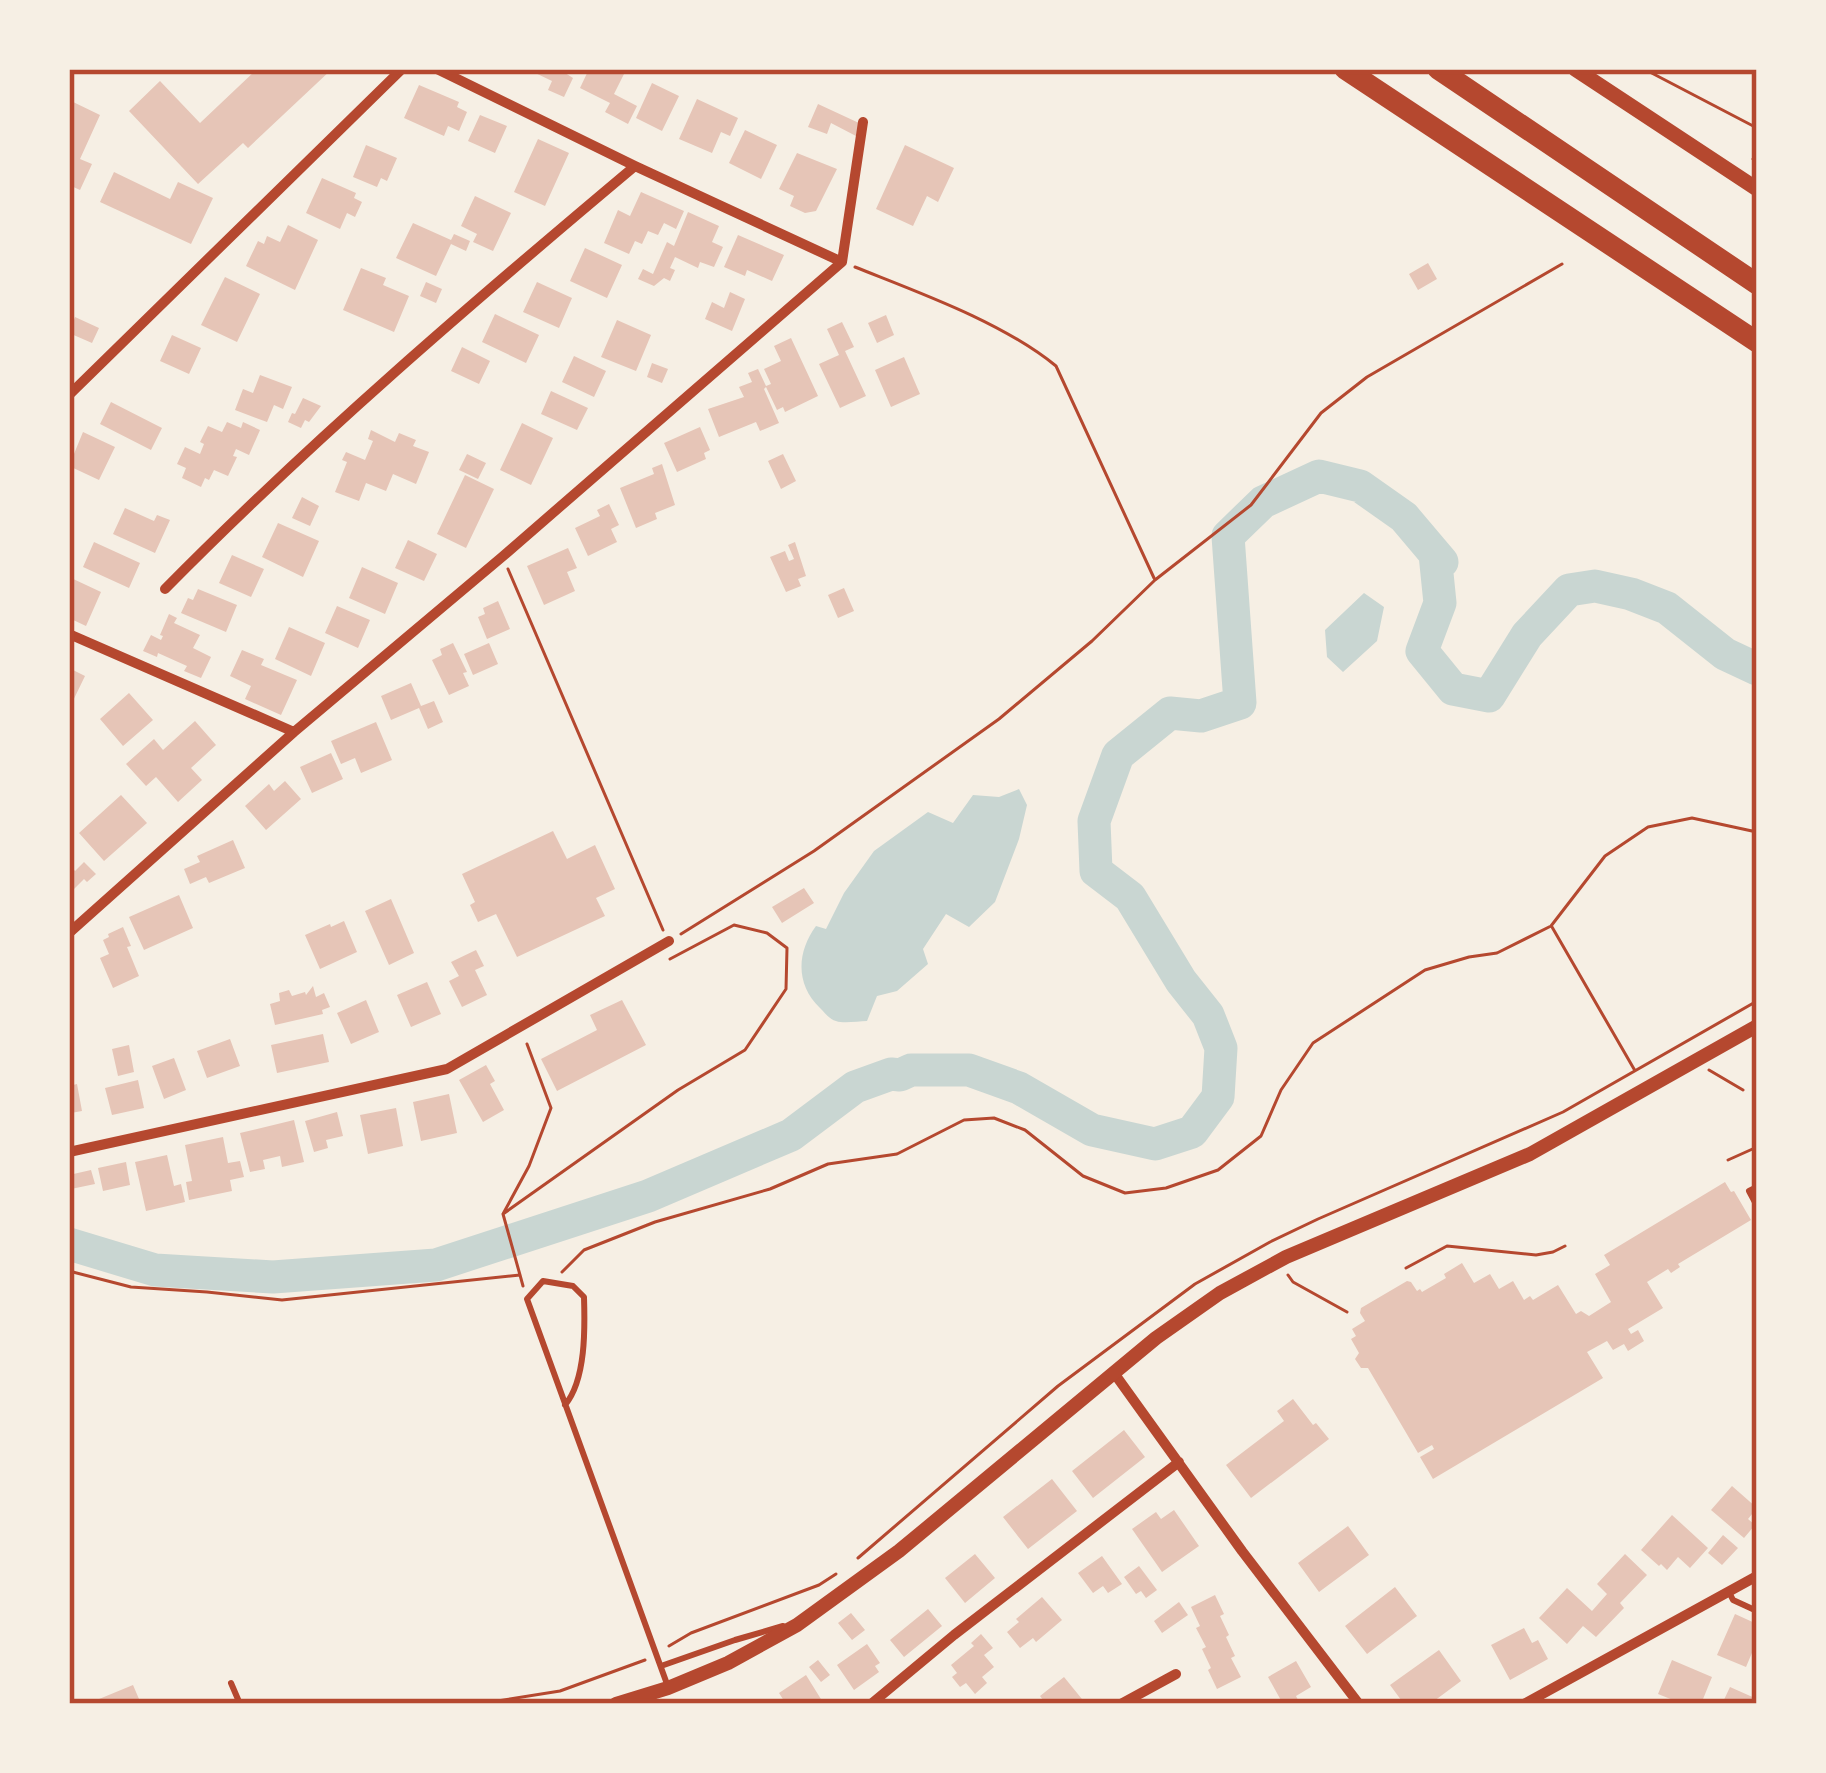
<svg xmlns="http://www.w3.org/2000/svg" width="1826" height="1773" font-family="Rubik,sans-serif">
<rect width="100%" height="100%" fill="#f6efe4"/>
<path fill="#c9d6d2" d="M 1364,593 L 1384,607 L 1377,641 L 1343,672 L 1327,657 L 1325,630 Z
M 1019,789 L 1027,805 L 1019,839 L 995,902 L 969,927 L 946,914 L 923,949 L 928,964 L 897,991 L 877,996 L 867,1021 C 858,1021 844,1024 836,1021 C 829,1019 825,1013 820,1008 C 795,984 797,952 816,926 L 826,929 L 844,893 L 874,851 L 928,812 L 953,823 L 973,795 L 999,797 Z"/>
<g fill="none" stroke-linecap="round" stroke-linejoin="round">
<path stroke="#c9d6d2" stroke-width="33" d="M 69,1244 L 155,1270 L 273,1277 L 436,1265 L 648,1196 L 791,1135 L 855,1087 L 891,1074 L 900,1075 L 911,1070 L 969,1070 L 1019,1088 L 1092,1130 L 1155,1144 L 1192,1132 L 1218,1097 L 1221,1048 L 1208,1015 L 1181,981 L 1130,897 L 1096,871 L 1094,821 L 1118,755 L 1170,713 L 1201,716 L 1240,703 L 1228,536 L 1263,502 L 1319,476 L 1360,486 L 1404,517 L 1442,562 L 1435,554 L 1440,603 L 1422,651 L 1453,689 L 1489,696 L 1527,635 L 1569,590 L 1595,586 L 1631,594 L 1667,608 L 1725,654 L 1757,669"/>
</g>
<path fill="#e6c5b7" d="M 257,69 L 332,69 L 248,148 L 243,143 L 198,184 L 129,111 L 160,81 L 200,123 Z
M 527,69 L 559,69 L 573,78 L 564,97 L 548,90 L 552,81 Z
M 589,69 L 619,69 L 625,72 L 614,94 L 637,106 L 628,124 L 605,112 L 610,103 L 580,88 Z
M 652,83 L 679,96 L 662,131 L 636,118 Z
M 419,85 L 459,102 L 457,107 L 467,112 L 459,131 L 448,126 L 444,136 L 404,118 Z
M 697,99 L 738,118 L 730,136 L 721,132 L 712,153 L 679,139 Z
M 69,100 L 100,115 L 80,159 L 92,164 L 80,190 L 69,185 Z
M 818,104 L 859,123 L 856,136 L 831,123 L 827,134 L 808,127 Z
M 480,115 L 507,126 L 495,153 L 468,141 Z
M 745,130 L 777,145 L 761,179 L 729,163 Z
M 538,139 L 569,153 L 545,206 L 514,192 Z
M 366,145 L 397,158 L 387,181 L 381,178 L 377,187 L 353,177 Z
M 905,145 L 954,168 L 938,202 L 927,196 L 913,226 L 876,209 Z
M 797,153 L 837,169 L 816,211 L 805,213 L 790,206 L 794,196 L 779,189 Z
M 114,172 L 170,199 L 178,182 L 213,198 L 191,244 L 100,202 Z
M 322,178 L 356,193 L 354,198 L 362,202 L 355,217 L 347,213 L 340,229 L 306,213 Z
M 641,192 L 684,211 L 676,229 L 664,223 L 658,235 L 648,231 L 642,244 L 635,241 L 629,254 L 604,243 L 618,210 L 630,216 Z
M 475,196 L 511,213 L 493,251 L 473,242 L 477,234 L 461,226 Z
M 688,212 L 719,226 L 712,242 L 723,247 L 714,267 L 700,262 L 698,268 L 675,257 L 670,268 L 675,270 L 670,281 L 664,278 L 654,286 L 638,279 L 643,269 L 653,274 L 667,242 L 674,246 Z
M 413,223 L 451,240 L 454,234 L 470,241 L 466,251 L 451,244 L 436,276 L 396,258 Z
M 288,225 L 318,240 L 295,290 L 246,266 L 258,241 L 264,244 L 267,236 L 280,242 Z
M 738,235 L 784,255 L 772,281 L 747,270 L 745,276 L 724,267 Z
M 585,248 L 622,265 L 607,298 L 570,281 Z
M 1428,263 L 1437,279 L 1418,290 L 1409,274 Z
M 361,268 L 386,278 L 383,285 L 409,296 L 394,332 L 343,310 Z
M 225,277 L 260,294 L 237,342 L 201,325 Z
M 426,282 L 442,289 L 436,303 L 420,296 Z
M 537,282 L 572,298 L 559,328 L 523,312 Z
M 730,292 L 745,299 L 732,331 L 705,319 L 712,302 L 724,308 Z
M 495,314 L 539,335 L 526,363 L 482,342 Z
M 886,315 L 894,335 L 877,343 L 868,323 Z
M 75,317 L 99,328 L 92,343 L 69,333 Z
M 617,320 L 651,335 L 636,371 L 601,357 Z
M 842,322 L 854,347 L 845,351 L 866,396 L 840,408 L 819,364 L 839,355 L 827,329 Z
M 172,335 L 201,348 L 189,374 L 160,361 Z
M 791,338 L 818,396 L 785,412 L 783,407 L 777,410 L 766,387 L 764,389 L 779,423 L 760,431 L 756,422 L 719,437 L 708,409 L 744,397 L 739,387 L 752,382 L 748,373 L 758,369 L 766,386 L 771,384 L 764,369 L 781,361 L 774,346 Z
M 462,347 L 490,361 L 479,384 L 451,371 Z
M 574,356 L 606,371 L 594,397 L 562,382 Z
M 904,357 L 920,394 L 891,407 L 875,370 Z
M 652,363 L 668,369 L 662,383 L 647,377 Z
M 260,375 L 292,387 L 283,409 L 274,405 L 267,422 L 235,410 L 243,389 L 253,393 Z
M 551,391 L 588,408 L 577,430 L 541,414 Z
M 303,398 L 321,406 L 309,422 L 305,420 L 301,428 L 288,422 L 292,413 L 295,414 Z
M 111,402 L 162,428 L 151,450 L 100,424 Z
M 227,422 L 241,428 L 243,422 L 260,430 L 249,455 L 236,449 L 233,456 L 237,457 L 228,476 L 214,470 L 209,480 L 205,478 L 201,487 L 182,478 L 186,468 L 177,464 L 185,447 L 200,454 L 204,444 L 200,442 L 208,426 L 222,432 Z
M 522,423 L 553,438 L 531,485 L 500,470 Z
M 700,427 L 710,450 L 704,453 L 706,459 L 677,472 L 664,443 Z
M 371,430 L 395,442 L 399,433 L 416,440 L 413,446 L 429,452 L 416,484 L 393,474 L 386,491 L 366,483 L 359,501 L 335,492 L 347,462 L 342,460 L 346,452 L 365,460 L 373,441 L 368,439 Z
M 83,432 L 115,447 L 99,480 L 69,466 Z
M 467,454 L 486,463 L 478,479 L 459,470 Z
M 783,454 L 796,481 L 781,489 L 768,461 Z
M 662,464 L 675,505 L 655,513 L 657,519 L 636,528 L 620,488 L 654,474 L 652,468 Z
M 465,475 L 494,489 L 466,548 L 437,534 Z
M 302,497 L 319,506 L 310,526 L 292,518 Z
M 609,504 L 619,525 L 611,529 L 617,542 L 588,556 L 575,528 L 600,516 L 597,510 Z
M 125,508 L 154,521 L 157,515 L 170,520 L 155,553 L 113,534 Z
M 278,523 L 319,541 L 303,577 L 262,557 Z
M 408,540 L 437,554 L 424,581 L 395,568 Z
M 94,542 L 140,563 L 129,588 L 83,567 Z
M 795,542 L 806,576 L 798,579 L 801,586 L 786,592 L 770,557 L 785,551 L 789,561 L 794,559 L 788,545 Z
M 568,548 L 577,568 L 567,572 L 575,591 L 544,605 L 527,566 Z
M 232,555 L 264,569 L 251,597 L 219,583 Z
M 362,567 L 398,583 L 385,614 L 349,598 Z
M 69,577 L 101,592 L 86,626 L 69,618 Z
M 844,588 L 854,611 L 838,618 L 828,595 Z
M 198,589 L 237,605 L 226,632 L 181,613 L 188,598 L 193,600 Z
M 498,601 L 510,629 L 487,639 L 478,617 L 485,614 L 483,608 Z
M 337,606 L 370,620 L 358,648 L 325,633 Z
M 169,614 L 177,618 L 174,623 L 200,635 L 193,648 L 211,657 L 201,678 L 184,671 L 187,666 L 158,653 L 157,657 L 143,651 L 151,635 L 161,640 L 163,636 L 160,635 Z
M 289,627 L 325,643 L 311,676 L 275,659 Z
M 453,643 L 467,672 L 463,673 L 469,686 L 449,695 L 432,660 L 442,655 L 440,649 Z
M 489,643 L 498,664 L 473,675 L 464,654 Z
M 242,650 L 264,659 L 261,665 L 297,680 L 281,715 L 245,699 L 251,686 L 230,676 Z
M 69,668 L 85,676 L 69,709 Z
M 411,683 L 421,706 L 434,701 L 443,722 L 428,729 L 419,708 L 391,720 L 381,696 Z
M 129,693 L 153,720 L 123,746 L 100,719 Z
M 195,721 L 216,745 L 191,768 L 202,780 L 178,802 L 156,777 L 146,786 L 126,764 L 154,739 L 163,750 Z
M 376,722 L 392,760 L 361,773 L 355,758 L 341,764 L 331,741 Z
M 331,753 L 343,779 L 312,793 L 300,767 Z
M 285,781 L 301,799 L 266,830 L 245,806 L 269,784 L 274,791 Z
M 121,795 L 147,823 L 104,861 L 79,833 Z
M 553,831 L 567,859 L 595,845 L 615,889 L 596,898 L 605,916 L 517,957 L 496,914 L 478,922 L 470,905 L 475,902 L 462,874 Z
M 233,840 L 245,868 L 209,883 L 206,877 L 190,884 L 184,869 L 200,862 L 197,856 Z
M 84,862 L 96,874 L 87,882 L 84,879 L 69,894 L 69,864 L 75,871 Z
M 804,888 L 814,903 L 782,923 L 772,907 Z
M 179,895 L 193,928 L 144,950 L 129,917 Z
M 391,899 L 414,953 L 389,965 L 365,911 Z
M 344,921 L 357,952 L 320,969 L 305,935 L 330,924 L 331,927 Z
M 123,927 L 131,946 L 127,947 L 139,976 L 113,988 L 100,958 L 109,954 L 103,940 L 109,937 L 108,934 Z
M 476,950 L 484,966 L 475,970 L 487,995 L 462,1007 L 449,981 L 459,976 L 451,962 Z
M 427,982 L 441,1014 L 411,1027 L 397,995 Z
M 313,986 L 316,997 L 324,993 L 330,1007 L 322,1010 L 323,1014 L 275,1025 L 270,1004 L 280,1001 L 279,993 L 289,990 L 292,996 L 305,992 L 306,995 Z
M 366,1000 L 379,1032 L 351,1044 L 337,1013 Z
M 622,1000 L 646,1045 L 557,1091 L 541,1059 L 597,1030 L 590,1015 Z
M 323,1034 L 329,1062 L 277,1073 L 271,1045 Z
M 230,1039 L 240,1066 L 207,1078 L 197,1051 Z
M 129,1045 L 134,1072 L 118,1076 L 112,1049 Z
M 174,1058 L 186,1090 L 164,1099 L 152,1066 Z
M 486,1065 L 495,1081 L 490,1084 L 504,1110 L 483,1122 L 459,1080 Z
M 138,1080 L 144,1108 L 112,1115 L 105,1088 Z
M 77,1084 L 82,1111 L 71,1113 L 74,1124 L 69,1125 L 69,1086 Z
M 449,1094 L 457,1133 L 421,1141 L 413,1102 Z
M 396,1108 L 403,1146 L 368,1154 L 360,1115 Z
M 337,1112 L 343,1136 L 326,1140 L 328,1148 L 314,1152 L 305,1121 Z
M 294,1120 L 304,1162 L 282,1167 L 280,1156 L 263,1160 L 265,1169 L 250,1172 L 240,1133 Z
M 223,1137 L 228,1163 L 240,1161 L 244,1177 L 230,1180 L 232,1191 L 189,1200 L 186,1182 L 192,1181 L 185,1145 Z
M 167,1155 L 174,1186 L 181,1184 L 185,1202 L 146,1211 L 135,1162 Z
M 126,1162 L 130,1185 L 103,1191 L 98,1168 Z
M 91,1170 L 95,1184 L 71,1189 L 69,1175 Z
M 1725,1182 L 1731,1192 L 1734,1191 L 1751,1220 L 1678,1264 L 1680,1267 L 1671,1273 L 1668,1269 L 1647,1282 L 1663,1308 L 1628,1329 L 1631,1334 L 1638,1330 L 1644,1341 L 1628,1351 L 1624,1344 L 1613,1350 L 1607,1341 L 1587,1352 L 1603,1378 L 1433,1479 L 1420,1457 L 1434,1449 L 1432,1445 L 1418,1453 L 1368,1368 L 1361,1368 L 1355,1359 L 1359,1353 L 1351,1339 L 1356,1336 L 1352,1329 L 1365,1321 L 1360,1313 L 1361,1308 L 1407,1281 L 1411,1282 L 1417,1291 L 1420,1289 L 1422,1292 L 1446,1278 L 1444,1274 L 1462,1263 L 1474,1283 L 1490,1274 L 1499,1289 L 1513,1281 L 1524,1300 L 1530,1296 L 1533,1300 L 1558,1285 L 1576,1314 L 1581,1311 L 1589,1316 L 1611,1302 L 1595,1274 L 1610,1265 L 1604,1255 Z
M 1293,1399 L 1313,1425 L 1316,1423 L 1329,1439 L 1251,1498 L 1226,1465 L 1284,1421 L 1277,1411 Z
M 1124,1430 L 1145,1457 L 1093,1498 L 1072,1471 Z
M 1052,1479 L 1077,1511 L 1028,1549 L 1003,1517 Z
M 1732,1486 L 1757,1508 L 1748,1519 L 1755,1525 L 1744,1538 L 1711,1510 Z
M 1174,1510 L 1199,1546 L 1162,1572 L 1132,1529 L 1156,1512 L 1161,1519 Z
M 1672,1515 L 1708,1548 L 1690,1568 L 1678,1557 L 1667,1570 L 1661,1564 L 1659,1566 L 1641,1550 Z
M 1348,1526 L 1369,1555 L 1319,1592 L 1298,1563 Z
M 1723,1535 L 1738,1548 L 1722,1565 L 1708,1553 Z
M 975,1554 L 995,1578 L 965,1603 L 945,1578 Z
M 1625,1554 L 1647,1575 L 1620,1603 L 1624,1608 L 1596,1637 L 1583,1626 L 1567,1644 L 1539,1618 L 1567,1588 L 1592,1611 L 1607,1594 L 1597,1584 Z
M 1102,1556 L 1122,1584 L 1108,1593 L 1103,1586 L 1093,1593 L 1078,1573 Z
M 1139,1566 L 1157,1590 L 1146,1598 L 1141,1591 L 1136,1594 L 1124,1577 Z
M 1395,1587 L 1417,1616 L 1367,1654 L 1345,1626 Z
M 1215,1595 L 1224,1614 L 1220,1616 L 1229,1635 L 1226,1637 L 1235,1656 L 1231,1658 L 1241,1677 L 1217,1689 L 1208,1670 L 1211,1668 L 1202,1649 L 1206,1647 L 1196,1628 L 1200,1626 L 1191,1607 Z
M 1042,1597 L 1062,1620 L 1036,1642 L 1033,1638 L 1020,1648 L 1007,1632 L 1019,1622 L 1016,1619 Z
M 1179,1602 L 1188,1615 L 1162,1633 L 1154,1621 Z
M 928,1609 L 942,1626 L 904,1657 L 890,1640 Z
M 851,1613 L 865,1630 L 852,1640 L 838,1623 Z
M 1735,1614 L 1757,1624 L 1757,1641 L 1746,1667 L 1717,1655 Z
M 1524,1628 L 1532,1643 L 1538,1640 L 1548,1659 L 1510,1680 L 1491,1645 Z
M 981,1634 L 993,1648 L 984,1655 L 994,1667 L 982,1677 L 987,1683 L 975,1694 L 966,1683 L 960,1687 L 952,1677 L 957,1673 L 951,1665 L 974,1646 L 971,1643 Z
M 867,1644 L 880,1663 L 875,1666 L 879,1672 L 854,1690 L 837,1665 Z
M 1439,1650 L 1461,1681 L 1430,1704 L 1404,1704 L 1390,1685 Z
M 818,1660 L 830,1675 L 821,1682 L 809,1667 Z
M 1672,1660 L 1712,1677 L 1701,1704 L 1683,1704 L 1658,1694 Z
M 1296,1661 L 1311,1687 L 1296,1696 L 1300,1704 L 1283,1704 L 1268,1677 Z
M 806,1675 L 824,1704 L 786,1704 L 779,1693 Z
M 1064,1677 L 1086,1704 L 1046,1704 L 1040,1696 Z
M 133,1685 L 139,1699 L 128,1704 L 87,1704 Z
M 1730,1687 L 1757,1699 L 1757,1704 L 1722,1704 Z"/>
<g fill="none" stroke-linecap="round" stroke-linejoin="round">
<path stroke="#b5482f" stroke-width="3" d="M 1644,69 L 1757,128
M 1753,159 L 1757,157
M 855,267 C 920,293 1002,322 1056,366 L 1154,578
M 508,569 L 663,930
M 1552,927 L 1634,1069
M 681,934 L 814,851 L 999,719 L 1092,641 L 1155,580 L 1251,505 L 1321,413 L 1367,377 L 1562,264
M 1709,1070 L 1743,1090
M 1728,1160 L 1757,1147
M 503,1214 L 678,1090 L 745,1050 L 786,989 L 787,948 L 767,933 L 734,925 L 670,959
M 1406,1268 L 1447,1246 L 1536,1255 L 1553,1252 L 1565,1246
M 69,1271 L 131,1287 L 207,1292 L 282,1300 L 520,1275 L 523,1286
M 562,1272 L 584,1250 L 655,1222 L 770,1189 L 828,1164 L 897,1154 L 964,1120 L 994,1118 L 1025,1130 L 1083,1176 L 1125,1193 L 1166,1188 L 1218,1170 L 1261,1136 L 1281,1090 L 1313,1043 L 1425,970 L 1469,957 L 1497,953 L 1551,926 L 1605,856 L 1648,827 L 1692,818 L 1752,831 L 1757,829
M 520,1275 L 503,1214 L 529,1166 L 551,1108 L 527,1044
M 1288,1275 L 1293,1282 L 1347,1312
M 858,1558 L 1058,1386 L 1195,1284 L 1270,1242 L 1318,1219 L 1563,1112 L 1757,1001
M 669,1646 L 691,1633 L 819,1585 L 836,1574
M 479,1704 L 560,1691 L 645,1660"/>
<path stroke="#b5482f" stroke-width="6" d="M 1757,1187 L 1749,1191 L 1757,1206
M 565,1405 C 586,1380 585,1328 584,1297 L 573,1286 L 543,1281 L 527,1299 L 667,1684
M 1729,1592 L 1733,1600 L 1757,1611
M 661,1666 L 735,1640 L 783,1626
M 231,1683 L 240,1704"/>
<path stroke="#b5482f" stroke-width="10" d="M 437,69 L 635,166 L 842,262
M 69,395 L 402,69
M 165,589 C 313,439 473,302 635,166
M 69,634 L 294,732
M 69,933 L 294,732 L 502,557 L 842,262 L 863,122
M 69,1152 L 447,1069 L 669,941
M 1114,1373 L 1242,1551 L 1359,1704
M 871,1704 L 954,1635 L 1179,1462
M 1121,1704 L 1176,1674
M 1524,1704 L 1757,1576"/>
<path stroke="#b5482f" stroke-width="14" d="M 616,1704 L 668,1688 L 728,1663 L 797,1625 L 899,1551 L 1156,1338 L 1220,1293 L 1286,1257 L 1530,1154 L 1757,1026"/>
<path stroke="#b5482f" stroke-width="15" d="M 1575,69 L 1757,189"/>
<path stroke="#b5482f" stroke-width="21" d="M 1345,69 L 1757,342
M 1438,69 L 1757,284"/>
</g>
<rect width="1826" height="1773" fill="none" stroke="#f6efe4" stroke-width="144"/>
<rect x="72" y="72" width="1682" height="1629" fill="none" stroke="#b5482f" stroke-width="4.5"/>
</svg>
